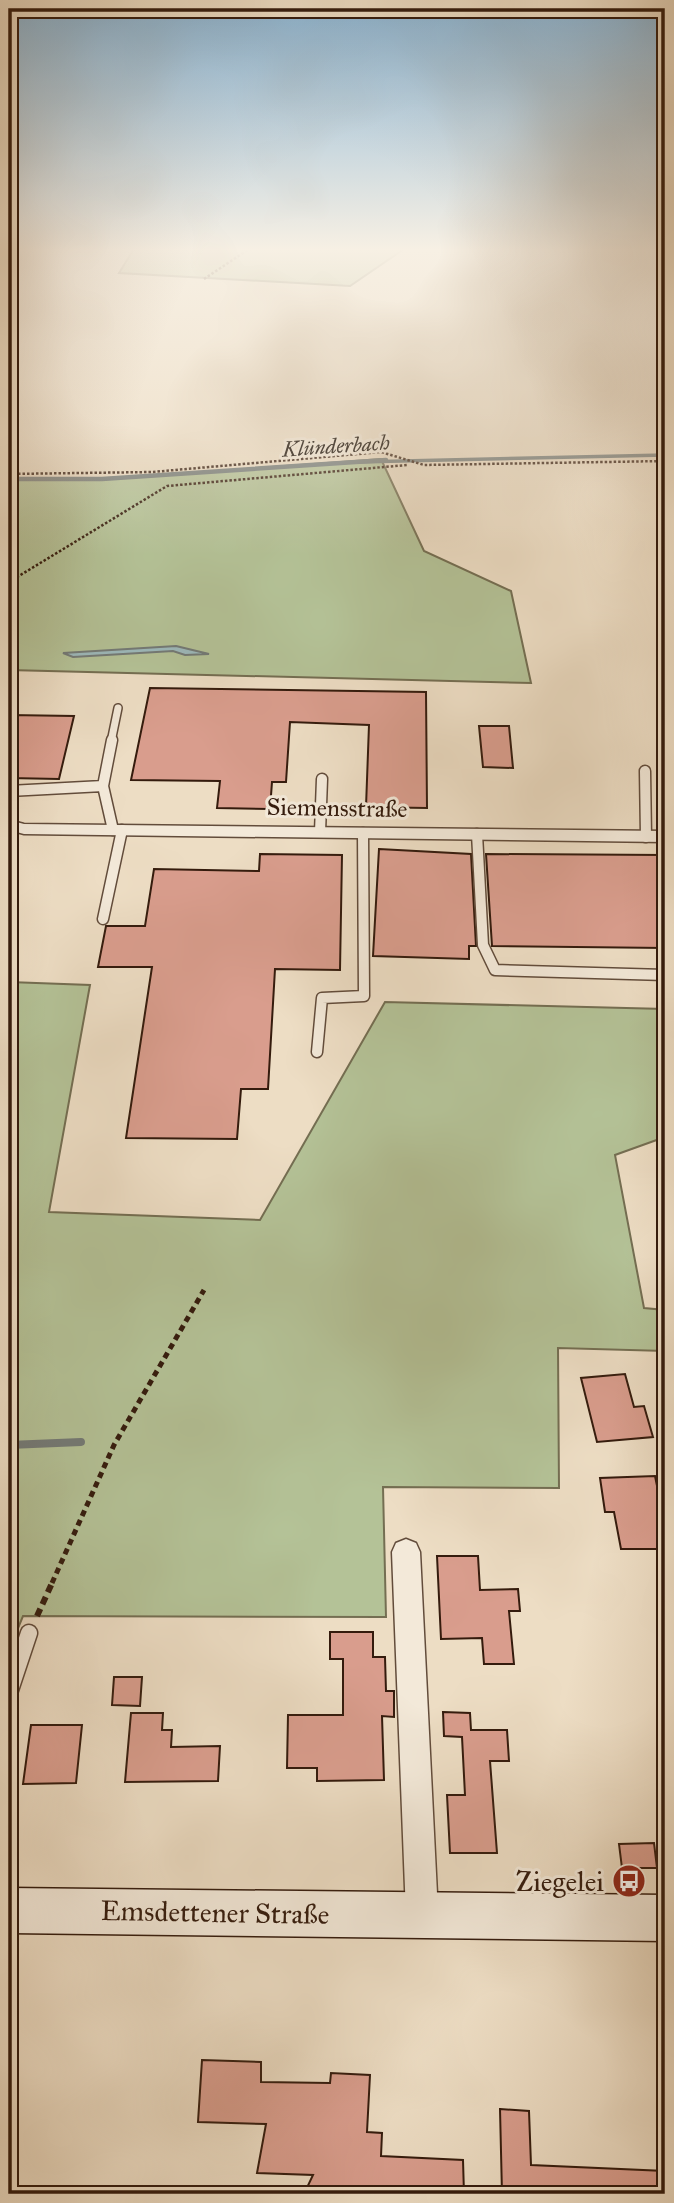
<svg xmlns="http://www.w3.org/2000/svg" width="674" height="2203" font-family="'IM FELL Great Primer',serif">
<rect width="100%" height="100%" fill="#edddc4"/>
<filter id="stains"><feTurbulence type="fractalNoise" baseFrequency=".00286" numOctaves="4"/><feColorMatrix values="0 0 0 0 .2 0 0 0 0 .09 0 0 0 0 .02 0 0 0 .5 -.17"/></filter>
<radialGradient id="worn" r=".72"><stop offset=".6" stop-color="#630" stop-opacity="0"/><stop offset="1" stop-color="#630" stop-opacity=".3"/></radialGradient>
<path fill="#b4c297" stroke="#746e52" stroke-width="2" d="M 135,247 L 407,247 L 350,286 L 119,273 Z
M 381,459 L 424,551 L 511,591 L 531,683 L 9,670 L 9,478 L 122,478 Z
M 9,982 L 90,985 L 49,1212 L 260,1220 L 385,1002 L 665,1009 L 665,1137 L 615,1155 L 644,1308 L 665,1310 L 665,1351 L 558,1348 L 559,1488 L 383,1487 L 386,1617 L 23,1616 L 9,1650 Z"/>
<path fill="#9dbabd" stroke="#737a77" stroke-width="2" d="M 176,646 L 209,654 L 185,655 L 173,651 L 73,657 L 63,653 Z"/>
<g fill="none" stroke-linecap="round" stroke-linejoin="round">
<path stroke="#737a77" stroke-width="3.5" d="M 359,462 L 665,455"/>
<path stroke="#737a77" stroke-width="4.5" d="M 9,479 L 102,479 L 386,460"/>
<path stroke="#737a77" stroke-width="8" d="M 9,1445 L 81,1442"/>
</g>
<path fill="#d99d8d" stroke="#341b0d" stroke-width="2" d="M 150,688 L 426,692 L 427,808 L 366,807 L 369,725 L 290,722 L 286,782 L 272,782 L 270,809 L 217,808 L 220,781 L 131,780 Z
M 9,715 L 74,716 L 59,779 L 9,778 Z
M 479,726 L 509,726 L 513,768 L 483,767 Z
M 379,849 L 471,854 L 476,946 L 469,946 L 469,959 L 373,956 Z
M 260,854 L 342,855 L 340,970 L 275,969 L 268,1089 L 241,1089 L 237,1139 L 126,1138 L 152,967 L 98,967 L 106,926 L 145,926 L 154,869 L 259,871 Z
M 486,854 L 665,855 L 665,948 L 492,946 Z
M 625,1374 L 634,1407 L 644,1406 L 653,1437 L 597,1442 L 581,1378 Z
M 655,1476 L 665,1525 L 665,1549 L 621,1549 L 614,1512 L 605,1512 L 600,1478 Z
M 437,1556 L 478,1556 L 480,1590 L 518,1589 L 520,1611 L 509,1611 L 514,1664 L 484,1664 L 482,1638 L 441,1639 Z
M 330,1632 L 373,1632 L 373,1657 L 385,1657 L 386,1691 L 394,1691 L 394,1717 L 382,1716 L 384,1780 L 317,1781 L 317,1768 L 287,1768 L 288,1715 L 343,1715 L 343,1659 L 330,1659 Z
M 114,1677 L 142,1677 L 140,1706 L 112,1705 Z
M 443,1712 L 470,1713 L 471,1730 L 507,1730 L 509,1761 L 490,1761 L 497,1853 L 450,1853 L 447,1795 L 465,1795 L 462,1737 L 444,1736 Z
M 131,1713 L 163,1713 L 162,1730 L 172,1730 L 171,1747 L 220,1746 L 218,1781 L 125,1782 Z
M 31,1725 L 82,1725 L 76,1783 L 23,1784 Z
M 654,1843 L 657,1868 L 622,1868 L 619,1844 Z
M 202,2060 L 261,2062 L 261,2082 L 330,2083 L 331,2073 L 370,2075 L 367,2132 L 382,2133 L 381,2156 L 463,2160 L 464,2194 L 304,2194 L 313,2175 L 257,2173 L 266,2124 L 198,2122 Z
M 500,2109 L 529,2111 L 531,2165 L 665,2171 L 665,2194 L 502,2194 Z"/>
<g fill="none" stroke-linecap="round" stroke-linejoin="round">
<defs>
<path id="service-far2" d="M 111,742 L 118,708"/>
<path id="service-far1" d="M 645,771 L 646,837
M 103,786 L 112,740
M 9,791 L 103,786 L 113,830
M 320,832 L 322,779
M 477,834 L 483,945 L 495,970 L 665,975
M 103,919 L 122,830
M 317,1052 L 322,998 L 364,996 L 363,833"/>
<path id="service" d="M 9,1693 L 29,1633"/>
<path id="minor" d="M 9,820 L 24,824 L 665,831 L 665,842 L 24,834 L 9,830 Z
M 406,1539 L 416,1543 L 420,1552 L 438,1914 L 433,1925 L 422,1930 L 411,1925 L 406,1914 L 392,1552 L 396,1543 Z"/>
<path id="secondary" d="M 9,1888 L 665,1895 L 665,1941 L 9,1933 Z"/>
</defs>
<use href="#service-far2" stroke="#624c3b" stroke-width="10"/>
<use href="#service-far1" stroke="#624c3b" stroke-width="13"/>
<use href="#service" stroke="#624c3b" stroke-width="19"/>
<use href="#minor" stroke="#624c3b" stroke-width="3"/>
<use href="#secondary" stroke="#341b0d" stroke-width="3"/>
<path stroke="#341b0d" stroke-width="2.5" stroke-dasharray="2.5 2" stroke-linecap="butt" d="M 204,279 L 252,247
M 9,474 L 152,472 L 381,452 L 424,465 L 665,461
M 9,582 L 167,486 L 407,465"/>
<path stroke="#341b0d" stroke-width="5" stroke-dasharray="6 4.5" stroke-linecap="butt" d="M 52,1583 L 114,1445 L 204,1290"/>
<path stroke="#341b0d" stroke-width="6" stroke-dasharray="8 5" stroke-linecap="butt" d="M 37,1616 L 53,1581"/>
<use href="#service-far2" stroke="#f3e9d9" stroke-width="7"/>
<use href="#service-far1" stroke="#f3e9d9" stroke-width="10"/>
<use href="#service" stroke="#f3e9d9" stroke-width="16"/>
<use href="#minor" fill="#f3e9d9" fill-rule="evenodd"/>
<use href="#secondary" fill="#f3e9d9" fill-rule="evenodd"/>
</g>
<linearGradient id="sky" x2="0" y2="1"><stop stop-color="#8ab6d7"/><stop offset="0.45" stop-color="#f7f0e4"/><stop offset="1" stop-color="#f7f0e4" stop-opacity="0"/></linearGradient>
<rect width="674" height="555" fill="url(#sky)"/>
<defs>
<symbol id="bus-disc" viewBox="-11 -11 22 22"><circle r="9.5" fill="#8f2418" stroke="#f3e9d9"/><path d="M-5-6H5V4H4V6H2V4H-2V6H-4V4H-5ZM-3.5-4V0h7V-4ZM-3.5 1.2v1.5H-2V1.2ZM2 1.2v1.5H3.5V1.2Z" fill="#fff"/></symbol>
</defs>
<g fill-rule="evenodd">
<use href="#bus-disc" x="610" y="1862" width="38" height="38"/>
</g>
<g text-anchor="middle" stroke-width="6" stroke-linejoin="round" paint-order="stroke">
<g font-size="21" font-style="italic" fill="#544b42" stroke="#f3e9d9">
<text transform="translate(336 446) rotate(-4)" y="7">Klünderbach</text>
</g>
<g font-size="24" fill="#341b0d" stroke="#f3e9d9">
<text transform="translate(337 808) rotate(1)" y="8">Siemensstraße</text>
</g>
<g font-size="28" fill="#341b0d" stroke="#f3e9d9" text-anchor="end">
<text x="604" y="1891">Ziegelei</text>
</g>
<g font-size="28" fill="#341b0d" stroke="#f3e9d9">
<text transform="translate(215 1912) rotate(1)" y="10">Emsdettener Straße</text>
</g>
</g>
<rect width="674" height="2203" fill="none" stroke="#edddc4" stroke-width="35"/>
<rect x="10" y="10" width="653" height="2182" fill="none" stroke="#341b0d" stroke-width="3.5"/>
<rect x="18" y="18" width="639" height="2168" fill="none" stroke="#341b0d" stroke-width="2"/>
<rect width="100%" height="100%" filter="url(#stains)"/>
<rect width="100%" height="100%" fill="url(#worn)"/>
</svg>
